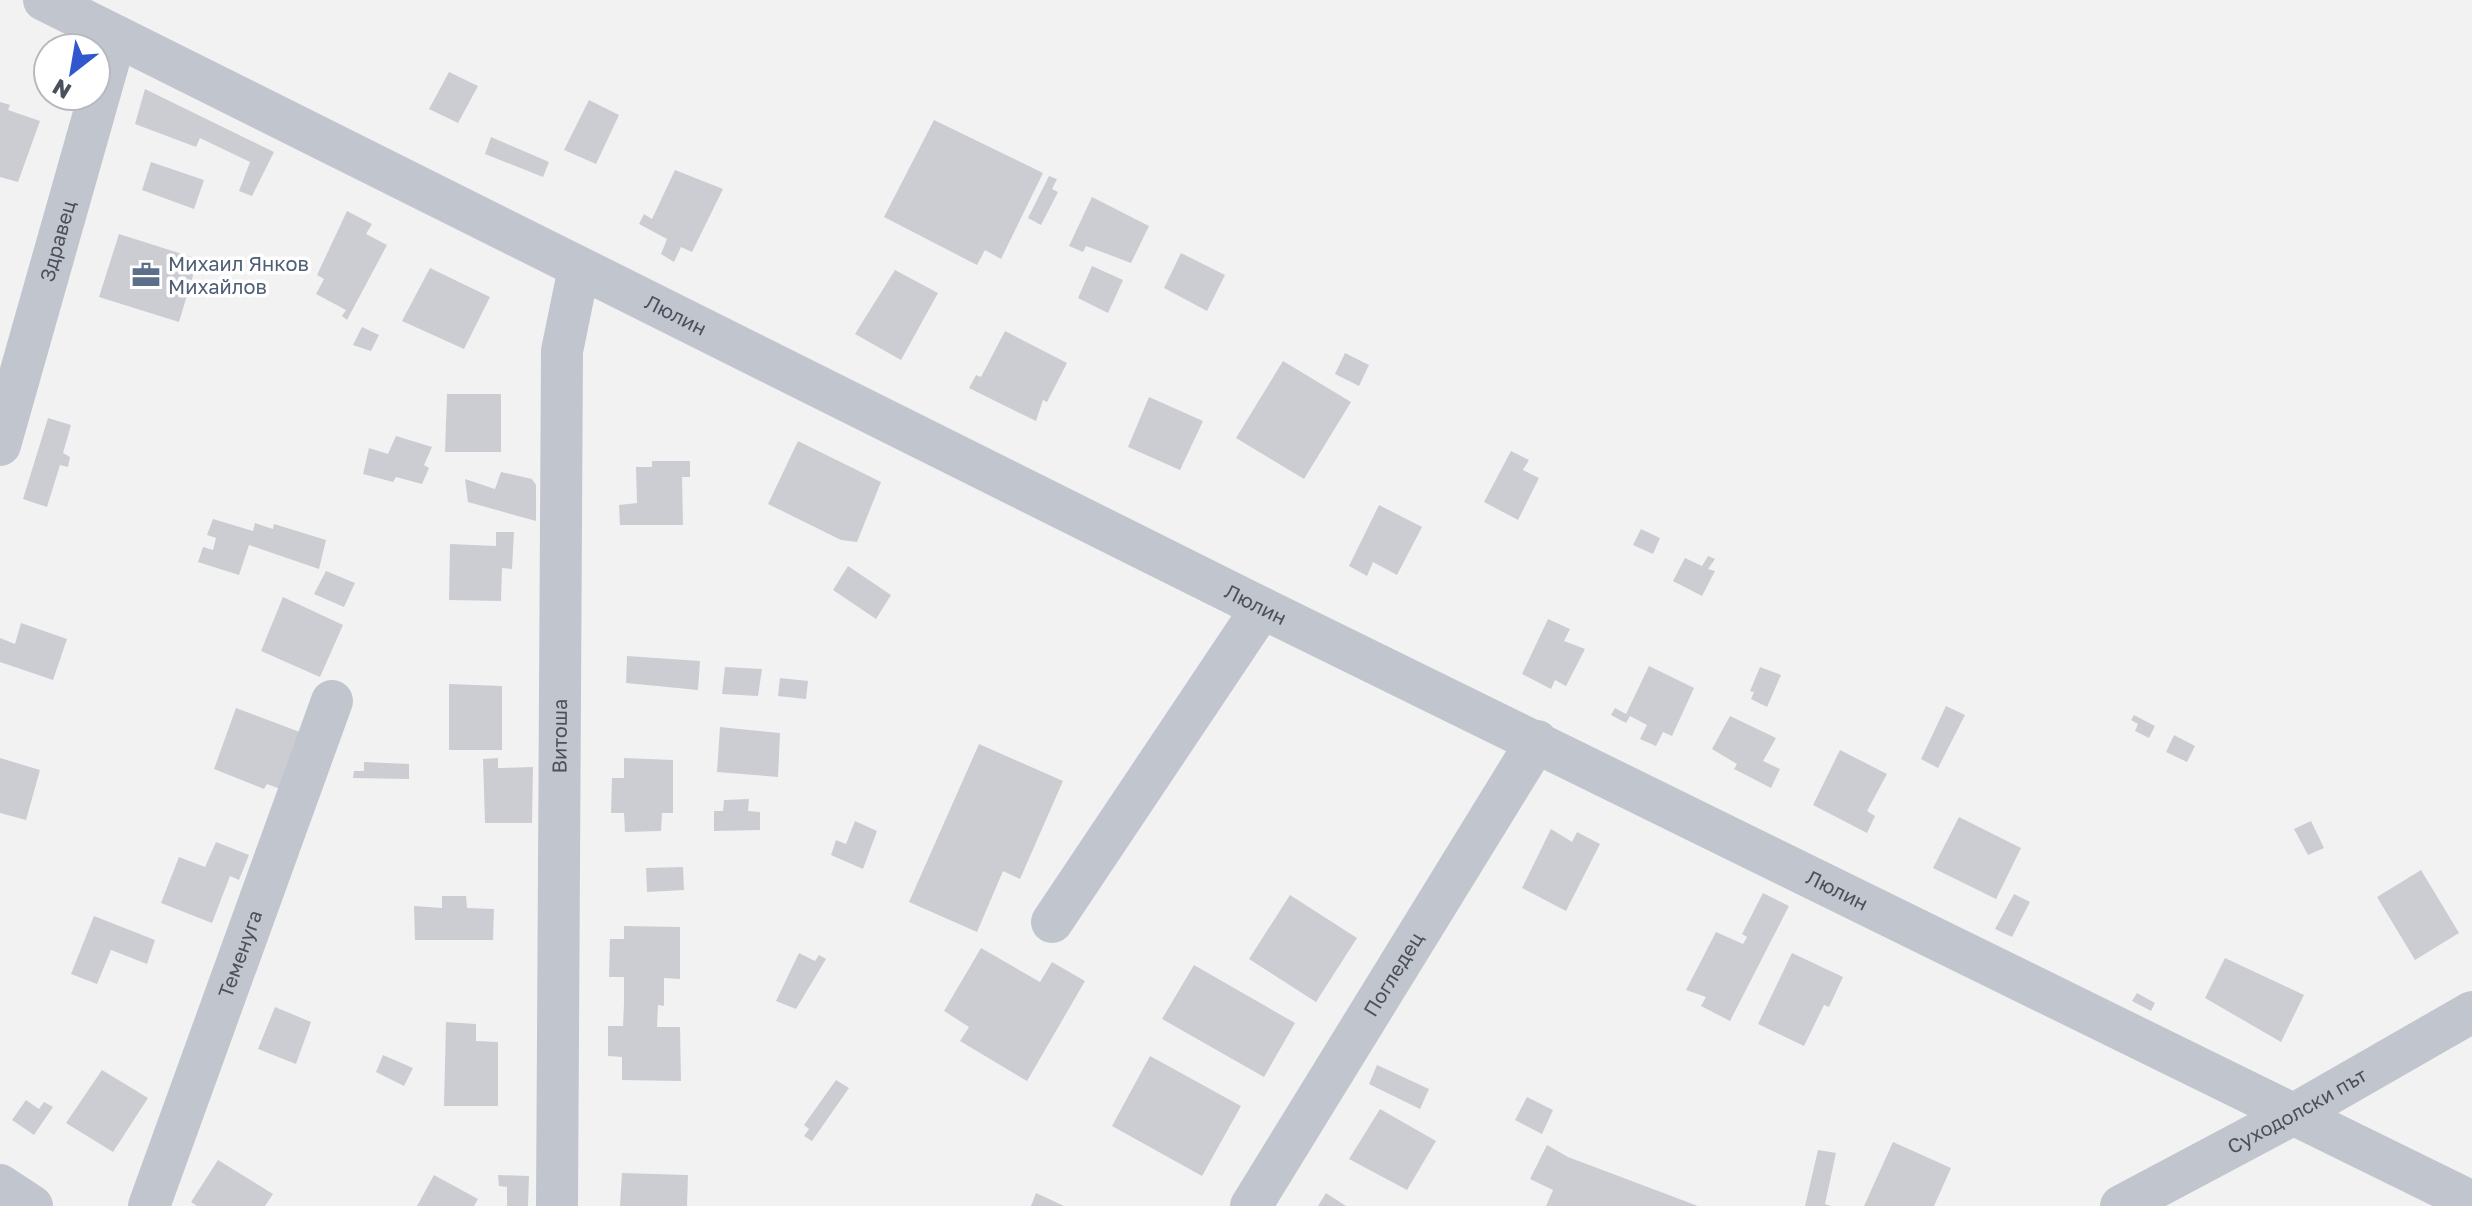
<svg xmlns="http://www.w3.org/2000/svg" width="2472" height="1206" font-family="'Golos Text',sans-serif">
<rect width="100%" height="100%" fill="#f3f2f2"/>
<path fill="#cccdd3" d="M 449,72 L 478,86 L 458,123 L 429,109 Z
M 145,89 L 274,152 L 252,196 L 239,191 L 250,162 L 200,138 L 196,147 L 135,124 Z
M 589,100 L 619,115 L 596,164 L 564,150 Z
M 0,102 L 10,105 L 8,110 L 40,121 L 18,182 L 0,177 Z
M 934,120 L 1043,173 L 1001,259 L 985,250 L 977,265 L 884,217 Z
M 491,137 L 549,162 L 543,177 L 485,154 Z
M 151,162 L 204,180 L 194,209 L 142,190 Z
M 675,170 L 723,189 L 692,252 L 681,247 L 674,262 L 661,254 L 667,239 L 639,224 L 644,214 L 652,219 Z
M 1049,176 L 1057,179 L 1052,189 L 1058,192 L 1041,225 L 1028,218 Z
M 1092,197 L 1149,226 L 1131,263 L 1086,246 L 1083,252 L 1069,246 Z
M 347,211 L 372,224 L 366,234 L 387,245 L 347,320 L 342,316 L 346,310 L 316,294 L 324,279 L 317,275 Z
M 119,234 L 198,259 L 179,322 L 99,297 Z
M 1181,253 L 1225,275 L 1207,311 L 1164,288 Z
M 1092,266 L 1123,280 L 1108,313 L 1078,298 Z
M 430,268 L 490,297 L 464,349 L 402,321 Z
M 895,270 L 938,293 L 901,360 L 855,334 Z
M 362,327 L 379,335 L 371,351 L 353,345 Z
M 1005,331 L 1067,363 L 1047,402 L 1043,400 L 1036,421 L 969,388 L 976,375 L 981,377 Z
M 1345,353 L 1369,365 L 1359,386 L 1335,374 Z
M 1283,361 L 1351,402 L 1304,479 L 1236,438 Z
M 447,394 L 501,394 L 501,452 L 445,452 Z
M 1149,397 L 1203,421 L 1180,470 L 1128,447 Z
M 48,418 L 71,425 L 63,453 L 70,457 L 68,467 L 60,465 L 47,507 L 23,499 Z
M 396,436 L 432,447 L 424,465 L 429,468 L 422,484 L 396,477 L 393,482 L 363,474 L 369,448 L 388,454 Z
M 798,441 L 881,482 L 857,542 L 841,540 L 768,504 Z
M 1511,451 L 1529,460 L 1523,470 L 1539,478 L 1518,520 L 1484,502 Z
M 652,461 L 690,461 L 690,477 L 682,477 L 683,525 L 620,525 L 619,505 L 637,503 L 636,467 L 652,467 Z
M 501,472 L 532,479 L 536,485 L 536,521 L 468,502 L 465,479 L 495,489 Z
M 1379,505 L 1422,527 L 1397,575 L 1373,562 L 1367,576 L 1349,566 Z
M 213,519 L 253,531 L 255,523 L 273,529 L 274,524 L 326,540 L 319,569 L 249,545 L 239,575 L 198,562 L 203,547 L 213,550 L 216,538 L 207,535 Z
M 1641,529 L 1660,538 L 1653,554 L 1633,545 Z
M 496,532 L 514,532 L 512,569 L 502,568 L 501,601 L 449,600 L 450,544 L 496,546 Z
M 1708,556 L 1715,559 L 1708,569 L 1715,571 L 1702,596 L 1673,581 L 1685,558 L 1702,566 Z
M 848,566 L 891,595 L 876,619 L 833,590 Z
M 326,571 L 355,583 L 344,607 L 314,594 Z
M 283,597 L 343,625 L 320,677 L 261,651 Z
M 1548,619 L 1570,629 L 1564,641 L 1585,649 L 1566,686 L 1555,680 L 1551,689 L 1522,674 Z
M 21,623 L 67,639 L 53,680 L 0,662 L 0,638 L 15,644 Z
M 627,656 L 700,661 L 698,690 L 626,683 Z
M 1649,666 L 1694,688 L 1672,736 L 1663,732 L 1656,746 L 1640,739 L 1647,725 L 1630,716 L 1626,723 L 1611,715 L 1615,708 L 1626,714 Z
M 725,667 L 762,669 L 758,696 L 722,694 Z
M 1760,667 L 1781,675 L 1767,707 L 1751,699 L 1754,692 L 1750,691 Z
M 780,678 L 808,681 L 806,699 L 778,696 Z
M 449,684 L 502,686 L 502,750 L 449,750 Z
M 1946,706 L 1965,715 L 1938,768 L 1921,759 Z
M 236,708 L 313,737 L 291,793 L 267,784 L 264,789 L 214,769 Z
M 2134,715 L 2155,726 L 2149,738 L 2135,731 L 2138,724 L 2131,720 Z
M 1730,716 L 1776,738 L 1763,761 L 1780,769 L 1771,788 L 1734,769 L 1737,764 L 1712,749 Z
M 720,727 L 780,733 L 778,777 L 717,772 Z
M 2174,735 L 2195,746 L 2187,762 L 2166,752 Z
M 979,744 L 1063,781 L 1020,879 L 1003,871 L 977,932 L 909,902 Z
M 1840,750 L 1887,774 L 1867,811 L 1875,816 L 1867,833 L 1813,805 Z
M 0,758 L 40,770 L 26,820 L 0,813 Z
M 498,758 L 498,768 L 533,767 L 532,823 L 485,823 L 483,759 Z
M 624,758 L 673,760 L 673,813 L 662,813 L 661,831 L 625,832 L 624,813 L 611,813 L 612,778 L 624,778 Z
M 364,762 L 409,764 L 409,779 L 353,778 L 354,771 L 364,771 Z
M 749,799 L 748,811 L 760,812 L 760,830 L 714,831 L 714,811 L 723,811 L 724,800 Z
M 1959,817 L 2021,848 L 1996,899 L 1933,868 Z
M 855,821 L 877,831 L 863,869 L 831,855 L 836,840 L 846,844 Z
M 2311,821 L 2324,848 L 2308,855 L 2294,829 Z
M 1551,829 L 1572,842 L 1577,832 L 1600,844 L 1566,911 L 1522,888 Z
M 216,842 L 249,855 L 239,880 L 230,876 L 212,923 L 161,903 L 179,857 L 205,867 Z
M 683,867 L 684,890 L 647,892 L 646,868 Z
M 2421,870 L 2459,933 L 2415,960 L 2377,897 Z
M 1763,893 L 1789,906 L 1730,1021 L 1701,1006 L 1706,997 L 1686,990 L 1716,932 L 1743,944 L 1747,937 L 1742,934 Z
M 2014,894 L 2030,902 L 2012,937 L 1995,929 Z
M 1290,895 L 1357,938 L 1316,1002 L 1249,959 Z
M 442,896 L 466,896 L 467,908 L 494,909 L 493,940 L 415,940 L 414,906 L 442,908 Z
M 94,916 L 155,940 L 147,964 L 111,950 L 97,984 L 71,974 Z
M 624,926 L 680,927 L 680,979 L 664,978 L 664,1006 L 658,1005 L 657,1027 L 680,1027 L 681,1081 L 622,1080 L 622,1057 L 608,1056 L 608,1026 L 623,1026 L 624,1003 L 624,977 L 609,977 L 610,939 L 624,939 Z
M 981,948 L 1040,982 L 1052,962 L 1085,981 L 1027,1081 L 960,1041 L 969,1027 L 944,1011 Z
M 799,953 L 815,961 L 819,955 L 826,959 L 796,1009 L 776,1001 Z
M 1792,953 L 1843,977 L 1829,1007 L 1824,1005 L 1804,1046 L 1758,1024 Z
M 2225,958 L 2304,995 L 2281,1042 L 2205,998 Z
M 1194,965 L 1295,1023 L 1264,1077 L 1162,1019 Z
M 2137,993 L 2155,1003 L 2151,1011 L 2132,1001 Z
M 275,1007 L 311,1022 L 296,1064 L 258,1049 Z
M 446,1022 L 476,1024 L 476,1041 L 498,1042 L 498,1106 L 444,1106 Z
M 383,1055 L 413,1068 L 404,1086 L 376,1072 Z
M 1150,1056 L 1241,1106 L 1202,1176 L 1112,1126 Z
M 1377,1065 L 1429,1089 L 1420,1109 L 1369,1084 Z
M 102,1070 L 148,1098 L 113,1152 L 66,1123 Z
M 836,1080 L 849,1088 L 812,1141 L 804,1136 L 809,1129 L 804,1125 Z
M 1527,1097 L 1553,1110 L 1542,1134 L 1515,1120 Z
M 26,1100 L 39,1109 L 44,1102 L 53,1107 L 34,1135 L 12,1120 Z
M 1380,1109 L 1436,1141 L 1407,1190 L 1349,1159 Z
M 1893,1142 L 1951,1168 L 1934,1206 L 1864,1206 Z
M 1547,1145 L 1568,1157 L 1698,1206 L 1546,1206 L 1553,1190 L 1530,1179 Z
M 1818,1150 L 1836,1153 L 1825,1204 L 1831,1206 L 1805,1206 Z
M 218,1160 L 273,1194 L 265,1206 L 197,1206 L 191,1202 Z
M 622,1173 L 688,1175 L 687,1206 L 620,1206 Z
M 434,1175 L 478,1199 L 474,1206 L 417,1206 Z
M 498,1175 L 529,1176 L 528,1206 L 507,1206 L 507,1187 L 499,1186 Z
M 1036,1193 L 1064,1206 L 1031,1206 Z
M 1326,1193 L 1346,1206 L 1318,1206 Z"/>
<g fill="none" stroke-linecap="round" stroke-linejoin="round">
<g stroke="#c1c6ce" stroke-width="42">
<path id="s1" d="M 44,0 L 1262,608 L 2472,1202"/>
<path id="s2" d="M 0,445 L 116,36"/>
<path d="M 1052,922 L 1262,608"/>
<path d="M 0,1185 L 32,1206"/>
<path id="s3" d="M 149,1206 L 332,701"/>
<path id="s4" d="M 557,1206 L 562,351 L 579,268"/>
<path id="s5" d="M 1251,1206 L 1537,741"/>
<path id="s6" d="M 2121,1206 L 2296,1113 L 2472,1012"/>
</g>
</g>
<defs>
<symbol id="office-bare" viewBox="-9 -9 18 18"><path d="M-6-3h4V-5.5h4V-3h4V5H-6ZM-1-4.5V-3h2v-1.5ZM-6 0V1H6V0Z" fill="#5c6f8a" stroke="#fff" stroke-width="2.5" paint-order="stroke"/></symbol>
</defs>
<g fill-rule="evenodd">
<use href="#office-bare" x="126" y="255" width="40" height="40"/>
</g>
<g text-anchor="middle" stroke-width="7" stroke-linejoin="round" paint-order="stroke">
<g font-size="20" fill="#4b515c" stroke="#fff">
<text dy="7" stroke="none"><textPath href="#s2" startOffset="212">Здравец</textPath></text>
<text dy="7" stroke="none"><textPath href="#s1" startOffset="706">Люлин</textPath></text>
<text dy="7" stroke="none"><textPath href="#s1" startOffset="1354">Люлин</textPath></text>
<text dy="7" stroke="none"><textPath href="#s4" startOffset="470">Витоша</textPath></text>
<text dy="7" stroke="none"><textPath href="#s1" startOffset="2002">Люлин</textPath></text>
<text dy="7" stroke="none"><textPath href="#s3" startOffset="268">Теменуга</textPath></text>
<text dy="7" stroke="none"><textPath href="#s5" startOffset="272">Погледец</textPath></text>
<text dy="7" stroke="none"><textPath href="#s6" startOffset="200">Суходолски път</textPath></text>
</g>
<g font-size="20" fill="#4e5e75" stroke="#fff" text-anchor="start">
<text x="168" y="271">Михаил Янков<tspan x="168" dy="23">Михайлов</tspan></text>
</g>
</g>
<g transform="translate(72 72) rotate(211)"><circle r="38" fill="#ffffff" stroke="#b7b9be" stroke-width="2"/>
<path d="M0-6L14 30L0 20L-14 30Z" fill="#3157ce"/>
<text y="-12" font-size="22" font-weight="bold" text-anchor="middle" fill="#4b515c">N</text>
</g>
</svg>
